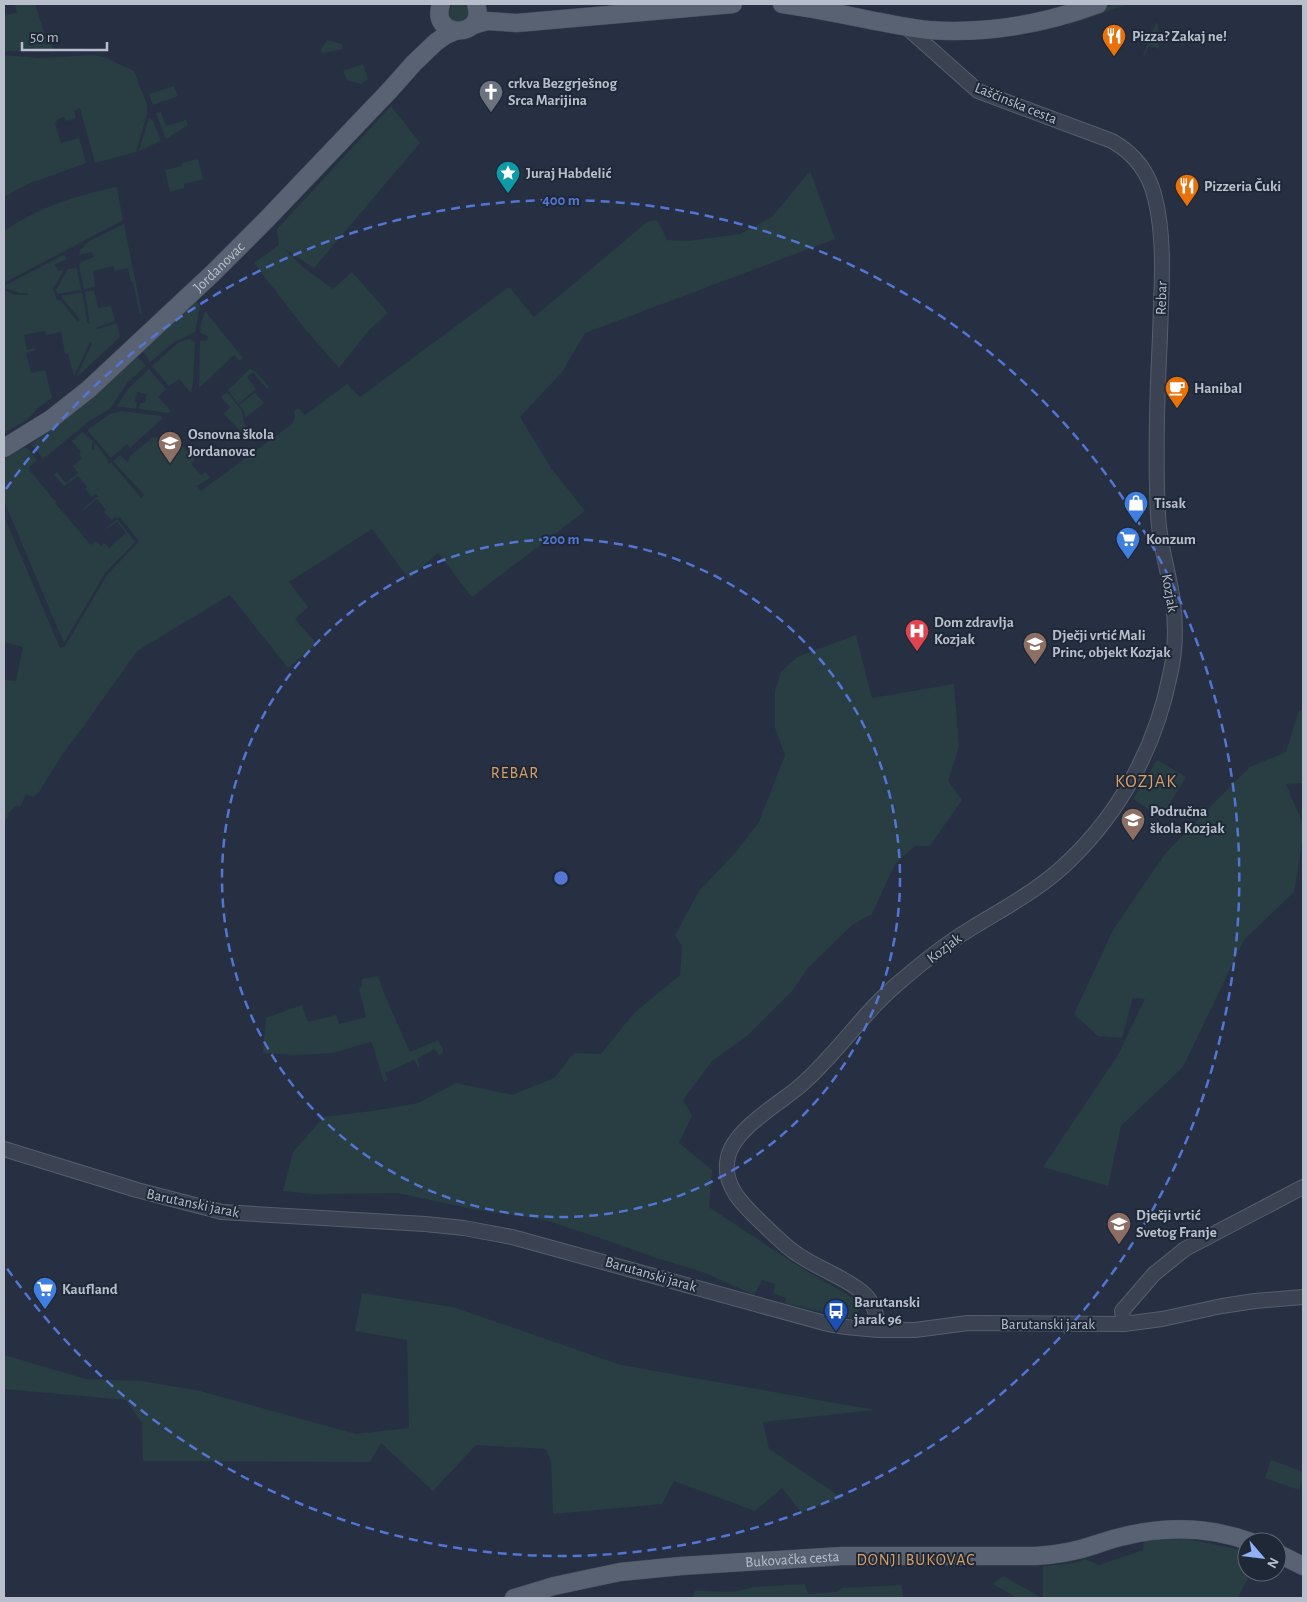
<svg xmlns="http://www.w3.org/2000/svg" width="1307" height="1602" font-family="'Alegreya Sans',sans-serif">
<rect width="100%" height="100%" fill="#263042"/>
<path fill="#283e43" d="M449 13a10 10 0 1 1 20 0a10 10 0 1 1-20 0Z
M 15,4 L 35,4 L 44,32 L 55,52 L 4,51 L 4,16 L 17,13 Z
M 1115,4 L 1129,4 L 1068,25 L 1068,20 Z
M 1156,22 L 1158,25 L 1159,49 L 1149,46 L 1144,57 L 1143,56 Z
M 327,40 L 342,44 L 342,49 L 324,53 L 320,51 Z
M 4,55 L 38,58 L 95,55 L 106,58 L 134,71 L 147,104 L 147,114 L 136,152 L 95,163 L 80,108 L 74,111 L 76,118 L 66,121 L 64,117 L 56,120 L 57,123 L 55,124 L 61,143 L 79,138 L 86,163 L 28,184 L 4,197 Z
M 363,64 L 368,79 L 361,84 L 347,80 L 343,71 Z
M 174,86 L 178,96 L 153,105 L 149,94 Z
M 391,106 L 420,143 L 314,268 L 282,247 L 304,268 L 333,289 L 352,272 L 388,313 L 369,330 L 339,368 L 305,329 L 254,263 L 279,245 L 277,229 Z
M 161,112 L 166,126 L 186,120 L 188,125 L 166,139 L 156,113 Z
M 149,118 L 153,121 L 161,141 L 139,151 Z
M 198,159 L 203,179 L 184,184 L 184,188 L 170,192 L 165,170 L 182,166 L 182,163 Z
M 810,171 L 835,239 L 585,333 L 562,372 L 520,417 L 551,468 L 585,511 L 472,597 L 438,553 L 409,579 L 372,529 L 289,582 L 308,607 L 295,619 L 317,644 L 288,668 L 230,595 L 137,651 L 88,720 L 62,755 L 39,792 L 33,797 L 26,794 L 20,807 L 17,805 L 7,814 L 9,816 L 4,821 L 4,680 L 16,681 L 23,647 L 4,642 L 4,516 L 60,648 L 65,646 L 107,575 L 139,541 L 120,517 L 117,519 L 135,542 L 105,573 L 64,643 L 4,501 L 4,459 L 24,447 L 28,449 L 37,460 L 29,467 L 30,471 L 56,502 L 55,503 L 91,545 L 96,541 L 101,546 L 104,543 L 109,548 L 126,533 L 117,522 L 103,531 L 117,519 L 116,517 L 112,520 L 104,512 L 106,510 L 97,499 L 84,510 L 83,509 L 98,496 L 96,494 L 92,497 L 85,489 L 87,487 L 78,476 L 64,486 L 54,475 L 57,472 L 66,483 L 78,473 L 73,466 L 82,458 L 79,454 L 81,452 L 72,441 L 82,432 L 92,440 L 92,449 L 94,450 L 95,443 L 109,461 L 108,464 L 111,462 L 141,498 L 144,495 L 113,461 L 120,455 L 127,462 L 130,459 L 129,457 L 153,437 L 154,438 L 156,437 L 171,454 L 182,445 L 195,460 L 191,463 L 201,475 L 206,472 L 210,478 L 197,486 L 201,491 L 292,424 L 295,417 L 295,410 L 298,408 L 305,415 L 347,384 L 360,397 L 509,287 L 534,317 L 647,222 L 657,220 L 667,240 L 688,241 L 740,234 L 772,217 Z
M 115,187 L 117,188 L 123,220 L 4,283 L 4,231 C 43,205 71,198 115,187 Z
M 124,224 L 142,314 L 140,314 L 133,282 L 131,282 L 128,268 L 115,271 L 113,266 L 93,271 L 95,285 L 94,287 L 84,289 L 79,265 L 81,262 L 94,257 L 92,252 L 79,255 L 80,250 L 88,242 Z
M 63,255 L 66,257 L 65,260 L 55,264 L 58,271 L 64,270 L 53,288 L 57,300 L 60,300 L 78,322 L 80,320 L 61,296 L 82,292 L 87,319 L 87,322 L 90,324 L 85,292 L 94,290 L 98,308 L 111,306 L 115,321 L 96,328 L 98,329 L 117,323 L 120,337 L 76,378 L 92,344 L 90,342 L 74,376 L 68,354 L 65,354 L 61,332 L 46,335 L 45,331 L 24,335 L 27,350 L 35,348 L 35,350 L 26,353 L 31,373 L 45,370 L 52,398 L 38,408 L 28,419 L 4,433 L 4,290 L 15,295 L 28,295 L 27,293 L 20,293 L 4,288 L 4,286 Z
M 77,268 L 81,290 L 58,294 L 56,290 L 68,269 Z
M 196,300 L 200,306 L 195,332 L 174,342 L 149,363 L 148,358 L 142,351 Z
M 205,311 L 243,358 L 240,361 L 234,355 L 199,388 L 200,341 L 207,340 L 208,336 L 200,333 L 201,324 Z
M 190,339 L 195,342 L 193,383 L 191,393 L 179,379 L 169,386 L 152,366 L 179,342 Z
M 137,356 L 146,366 L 127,383 L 110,409 L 88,422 L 43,459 L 31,444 L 81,407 Z
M 149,369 L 166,389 L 158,397 L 171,411 L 168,413 L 139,409 L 140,403 L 145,403 L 147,394 L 137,392 L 135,401 L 137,402 L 136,409 L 117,406 L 129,388 Z
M 250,369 L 256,372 L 269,387 L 267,389 L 253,372 L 247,377 L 256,389 L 238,404 L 228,390 Z
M 227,392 L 242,411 L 244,423 L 252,434 L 249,437 L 253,444 L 224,414 L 230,407 L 221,397 Z
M 255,393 L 264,403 L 245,418 L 244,411 L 239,405 Z
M 121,411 L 161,416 L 162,419 L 130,448 L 127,444 L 111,458 L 88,431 L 88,429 L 110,414 Z
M 856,635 L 872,698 L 954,684 L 959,747 L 948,781 L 962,800 L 930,846 L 915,846 L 895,864 L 872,914 L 852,925 L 807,969 L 792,991 L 747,1036 L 712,1061 L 683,1100 L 692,1116 L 679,1143 L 712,1170 L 709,1207 L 795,1264 L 853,1298 L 859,1304 L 858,1314 L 852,1319 L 785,1303 L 786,1298 L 773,1293 L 775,1284 L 762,1280 L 754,1295 L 703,1272 L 656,1258 L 615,1243 L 545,1220 L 473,1209 L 397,1193 L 313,1194 L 283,1191 L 293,1152 L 324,1117 L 372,1111 L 418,1103 L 456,1083 L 512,1095 L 554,1078 L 574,1053 L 601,1054 L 634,1013 L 680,975 L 682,946 L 675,935 L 699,891 L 736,852 L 759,822 L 785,755 L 775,728 L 775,691 L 781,672 L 797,657 Z
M 1299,710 L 1303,710 L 1303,783 L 1286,784 L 1303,824 L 1303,837 L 1294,892 L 1244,940 L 1183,1067 L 1121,1126 L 1108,1186 L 1043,1167 L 1118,1055 L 1145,999 L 1133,998 L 1122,1038 L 1098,1036 L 1074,1014 L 1113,930 L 1165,854 L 1212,805 L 1250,767 L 1286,752 Z
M 1157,760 L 1186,777 L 1161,818 L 1133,799 Z
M 378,976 L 383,991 L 410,1052 L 438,1040 L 443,1049 L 443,1053 L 439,1055 L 434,1049 L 417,1059 L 420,1066 L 418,1067 L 414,1060 L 385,1073 L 388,1080 L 384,1082 L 372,1043 L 370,1042 L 333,1053 L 296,1055 L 263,1053 L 266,1018 L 302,1005 L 308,1022 L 336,1015 L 339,1024 L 366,1017 L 359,988 L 362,987 L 362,979 Z
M 362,1293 L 453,1307 L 621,1365 L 875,1410 L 763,1422 L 769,1449 L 842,1498 L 801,1512 L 782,1488 L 755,1511 L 674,1481 L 662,1504 L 553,1514 L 551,1461 L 546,1449 L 476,1445 L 433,1491 L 381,1443 L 370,1462 L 143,1461 L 142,1423 L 126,1400 L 4,1389 L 4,1355 L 86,1379 L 141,1381 L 200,1391 L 356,1434 L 409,1428 L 407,1340 L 355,1331 Z
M 1271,1460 L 1303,1472 L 1303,1478 L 1299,1490 L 1265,1478 Z
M 1182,1538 L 1247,1551 L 1247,1572 L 1251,1572 L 1238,1598 L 1043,1598 L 1043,1566 L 1075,1563 L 1085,1559 L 1099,1565 L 1143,1550 L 1144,1540 Z
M 1003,1576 L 1042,1598 L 1017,1598 L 993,1584 Z
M 805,1584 L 808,1594 L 837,1592 L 842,1588 L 902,1585 L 903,1598 L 692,1598 L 695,1591 C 713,1590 735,1595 752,1587 Z"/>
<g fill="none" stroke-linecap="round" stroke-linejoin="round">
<defs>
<path id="minor" d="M 4,1149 L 137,1190 L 222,1212 L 425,1224 L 464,1228 L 512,1237 L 828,1324 L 846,1327 L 878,1330 L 915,1330 L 968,1323 L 1124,1324 L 1162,1319 L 1222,1306 L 1255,1301 L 1303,1297
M 1124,1324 L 1122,1311 L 1154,1274 L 1185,1249 L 1303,1187
M 878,1330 C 877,1314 874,1301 861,1291 C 842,1276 817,1268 797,1254 C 785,1246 774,1235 764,1225 C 745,1207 721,1186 728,1157 C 734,1129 779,1104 800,1086 C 837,1054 864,1011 902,980 C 923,962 944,945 967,931 C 1002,909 1040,890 1070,860 C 1122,810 1156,745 1170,675 C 1176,651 1176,626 1173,601 C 1169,572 1159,544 1158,514 C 1155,456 1157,396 1160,337 C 1161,292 1166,242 1155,198 C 1149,172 1135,154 1112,141 L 978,91 L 905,26"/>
<g id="major">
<path d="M 441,4 C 429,40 488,39 476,4"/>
<path d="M 782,4 C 810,8 837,13 865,19 C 886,23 908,28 929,30 C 987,34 1044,24 1098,4"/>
<path d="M 473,25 L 487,21 L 517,23 L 733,4"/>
<path id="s1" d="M 4,448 L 51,419 L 89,389 L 213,273 L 266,220 L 390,90 L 414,63 L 436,42 L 446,35 L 455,31"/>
<path d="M 1277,1553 L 1303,1566"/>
<path id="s2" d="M 514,1598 L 554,1586 L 620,1572 L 681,1566 L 842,1556 L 1035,1556 C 1051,1555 1066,1553 1081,1549 C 1096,1545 1110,1539 1125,1536 C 1167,1526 1210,1527 1251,1542"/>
</g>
</defs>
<use href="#minor" stroke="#565e6c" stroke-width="16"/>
<use href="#major" stroke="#444c5b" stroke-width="19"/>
<use href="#minor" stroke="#3b4352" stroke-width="14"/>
<use href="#major" stroke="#596272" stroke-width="18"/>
</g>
<g fill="none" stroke="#5375d4" stroke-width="2.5" stroke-dasharray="9 6">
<circle cx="561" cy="878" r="339"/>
<path d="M6 489A678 678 0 1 1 6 1267"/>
</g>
<defs>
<symbol id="restaurant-pin" viewBox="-11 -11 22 30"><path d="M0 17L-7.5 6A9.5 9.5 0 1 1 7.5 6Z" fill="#e8710a" stroke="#1f2837"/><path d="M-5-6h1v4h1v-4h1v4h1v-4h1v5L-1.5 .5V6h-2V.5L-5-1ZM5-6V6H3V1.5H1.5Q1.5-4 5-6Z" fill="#fff"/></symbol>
<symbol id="church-pin" viewBox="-11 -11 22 30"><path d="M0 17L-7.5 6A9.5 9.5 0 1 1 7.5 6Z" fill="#6b7280" stroke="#1f2837"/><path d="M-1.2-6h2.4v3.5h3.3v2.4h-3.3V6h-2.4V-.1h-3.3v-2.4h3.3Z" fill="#fff"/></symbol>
<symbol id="sight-pin" viewBox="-11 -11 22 30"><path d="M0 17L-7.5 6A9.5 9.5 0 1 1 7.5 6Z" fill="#0f9aa8" stroke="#1f2837"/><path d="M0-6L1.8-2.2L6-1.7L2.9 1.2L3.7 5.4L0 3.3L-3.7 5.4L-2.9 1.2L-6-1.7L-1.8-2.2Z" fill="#fff"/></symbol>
<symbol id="cafe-pin" viewBox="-11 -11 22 30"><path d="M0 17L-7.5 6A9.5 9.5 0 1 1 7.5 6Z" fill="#e8710a" stroke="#1f2837"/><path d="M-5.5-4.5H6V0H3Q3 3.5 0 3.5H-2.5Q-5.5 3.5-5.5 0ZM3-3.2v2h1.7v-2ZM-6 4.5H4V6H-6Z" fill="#fff"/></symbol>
<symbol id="school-pin" viewBox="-11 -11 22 30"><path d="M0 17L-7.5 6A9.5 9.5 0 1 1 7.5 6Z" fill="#8d6e63" stroke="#1f2837"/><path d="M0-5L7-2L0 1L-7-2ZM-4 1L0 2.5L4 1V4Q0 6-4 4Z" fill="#fff"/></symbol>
<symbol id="shop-pin" viewBox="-11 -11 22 30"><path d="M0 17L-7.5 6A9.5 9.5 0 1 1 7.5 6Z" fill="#3f7fe0" stroke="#1f2837"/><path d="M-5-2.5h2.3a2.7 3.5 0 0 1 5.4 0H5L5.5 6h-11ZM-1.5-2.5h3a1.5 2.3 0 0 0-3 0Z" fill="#fff"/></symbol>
<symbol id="supermarket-pin" viewBox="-11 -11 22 30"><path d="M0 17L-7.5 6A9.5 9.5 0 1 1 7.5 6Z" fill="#3f7fe0" stroke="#1f2837"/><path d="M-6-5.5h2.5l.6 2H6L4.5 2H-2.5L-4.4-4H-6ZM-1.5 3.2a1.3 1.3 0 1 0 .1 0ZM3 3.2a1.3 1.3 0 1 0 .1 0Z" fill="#fff"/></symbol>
<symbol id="hospital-pin" viewBox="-11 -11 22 30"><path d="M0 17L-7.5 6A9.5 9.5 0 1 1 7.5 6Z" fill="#e0444e" stroke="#1f2837"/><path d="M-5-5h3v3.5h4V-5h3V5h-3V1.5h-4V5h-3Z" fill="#fff"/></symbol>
<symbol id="bus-pin" viewBox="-11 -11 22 30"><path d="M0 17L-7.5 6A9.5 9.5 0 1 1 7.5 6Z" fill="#1a4fb4" stroke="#1f2837"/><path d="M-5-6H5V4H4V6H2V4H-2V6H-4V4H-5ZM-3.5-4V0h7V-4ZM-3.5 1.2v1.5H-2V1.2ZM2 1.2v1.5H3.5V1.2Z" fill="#fff"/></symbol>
</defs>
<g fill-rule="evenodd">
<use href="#restaurant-pin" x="1100" y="22" width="28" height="38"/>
<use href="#church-pin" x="477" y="78" width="28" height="38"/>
<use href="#sight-pin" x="494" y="159" width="28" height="38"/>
<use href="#restaurant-pin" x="1173" y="172" width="28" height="38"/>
<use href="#cafe-pin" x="1163" y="374" width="28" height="38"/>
<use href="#school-pin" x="156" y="429" width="28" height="38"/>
<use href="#shop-pin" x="1122" y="489" width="28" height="38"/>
<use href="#supermarket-pin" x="1114" y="525" width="28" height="38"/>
<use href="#hospital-pin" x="903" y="617" width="28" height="38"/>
<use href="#school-pin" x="1021" y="630" width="28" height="38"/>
<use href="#school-pin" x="1119" y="806" width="28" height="38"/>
<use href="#school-pin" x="1105" y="1210" width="28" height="38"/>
<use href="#supermarket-pin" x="31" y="1275" width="28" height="38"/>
<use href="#bus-pin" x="822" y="1297" width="28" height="38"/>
</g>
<g text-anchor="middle" stroke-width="4" stroke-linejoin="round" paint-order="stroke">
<g font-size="15" font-weight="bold" fill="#b8becc" stroke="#1f2837" text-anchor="start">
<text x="1132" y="41">Pizza? Zakaj ne!</text>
<text x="508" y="88">crkva Bezgrješnog<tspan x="508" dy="17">Srca Marijina</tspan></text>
<text x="526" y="178">Juraj Habdelić</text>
<text x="1204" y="191">Pizzeria Čuki</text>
<text x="1194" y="393">Hanibal</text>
<text x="188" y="439">Osnovna škola<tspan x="188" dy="17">Jordanovac</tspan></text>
<text x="1154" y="508">Tisak</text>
<text x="1146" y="544">Konzum</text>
<text x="934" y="627">Dom zdravlja<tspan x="934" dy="17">Kozjak</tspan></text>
<text x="1052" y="640">Dječji vrtić Mali<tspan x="1052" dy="17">Princ, objekt Kozjak</tspan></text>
<text x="1150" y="816">Područna<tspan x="1150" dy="17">škola Kozjak</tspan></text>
<text x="1136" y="1220">Dječji vrtić<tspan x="1136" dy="17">Svetog Franje</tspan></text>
<text x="62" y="1294">Kaufland</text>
<text x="854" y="1307">Barutanski<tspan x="854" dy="17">jarak 96</tspan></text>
</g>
<g font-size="15" fill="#b8becc" stroke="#1f2837">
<text transform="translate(1016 103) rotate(22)" y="5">Laščinska cesta</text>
<text dy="5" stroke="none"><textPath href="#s1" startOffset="282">Jordanovac</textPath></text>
<text transform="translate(1161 298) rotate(-88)" y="5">Rebar</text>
<text transform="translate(1170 593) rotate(80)" y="5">Kozjak</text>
<text transform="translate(944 948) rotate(-37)" y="5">Kozjak</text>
<text transform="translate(193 1203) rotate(12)" y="5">Barutanski jarak</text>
<text transform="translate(651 1274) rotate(16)" y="5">Barutanski jarak</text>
<text x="1048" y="1329">Barutanski jarak</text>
<text dy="5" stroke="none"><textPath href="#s2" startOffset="282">Bukovačka cesta</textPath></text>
</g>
<g font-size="16" letter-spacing="1" fill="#d7a068" stroke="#1f2837">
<text x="515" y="778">REBAR</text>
<text x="916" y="1565">DONJI BUKOVAC</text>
</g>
<g font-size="18" letter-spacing="1" fill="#d7a068" stroke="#1f2837">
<text x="1146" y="787">KOZJAK</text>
</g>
</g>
<circle cx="561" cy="878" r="8" fill="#5375d4" stroke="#1f2837" stroke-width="2.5"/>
<g font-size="15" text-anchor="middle" font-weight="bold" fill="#5375d4" stroke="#1f2837" stroke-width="4" stroke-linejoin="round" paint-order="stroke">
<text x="561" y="205">400 m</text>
<text x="561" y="544">200 m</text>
</g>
<rect width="1307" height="1602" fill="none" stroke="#b8becc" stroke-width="10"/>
<g transform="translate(1262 1557) rotate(118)"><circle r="24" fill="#1f2837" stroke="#5c6473"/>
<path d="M0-4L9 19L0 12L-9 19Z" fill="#90b1f9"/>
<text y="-8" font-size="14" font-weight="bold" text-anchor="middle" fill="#b8becc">N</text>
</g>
<path d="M22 42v8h85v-8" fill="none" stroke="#b8becc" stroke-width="2.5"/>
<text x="30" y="42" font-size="15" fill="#b8becc" stroke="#1f2837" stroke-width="4" paint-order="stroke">50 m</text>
</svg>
